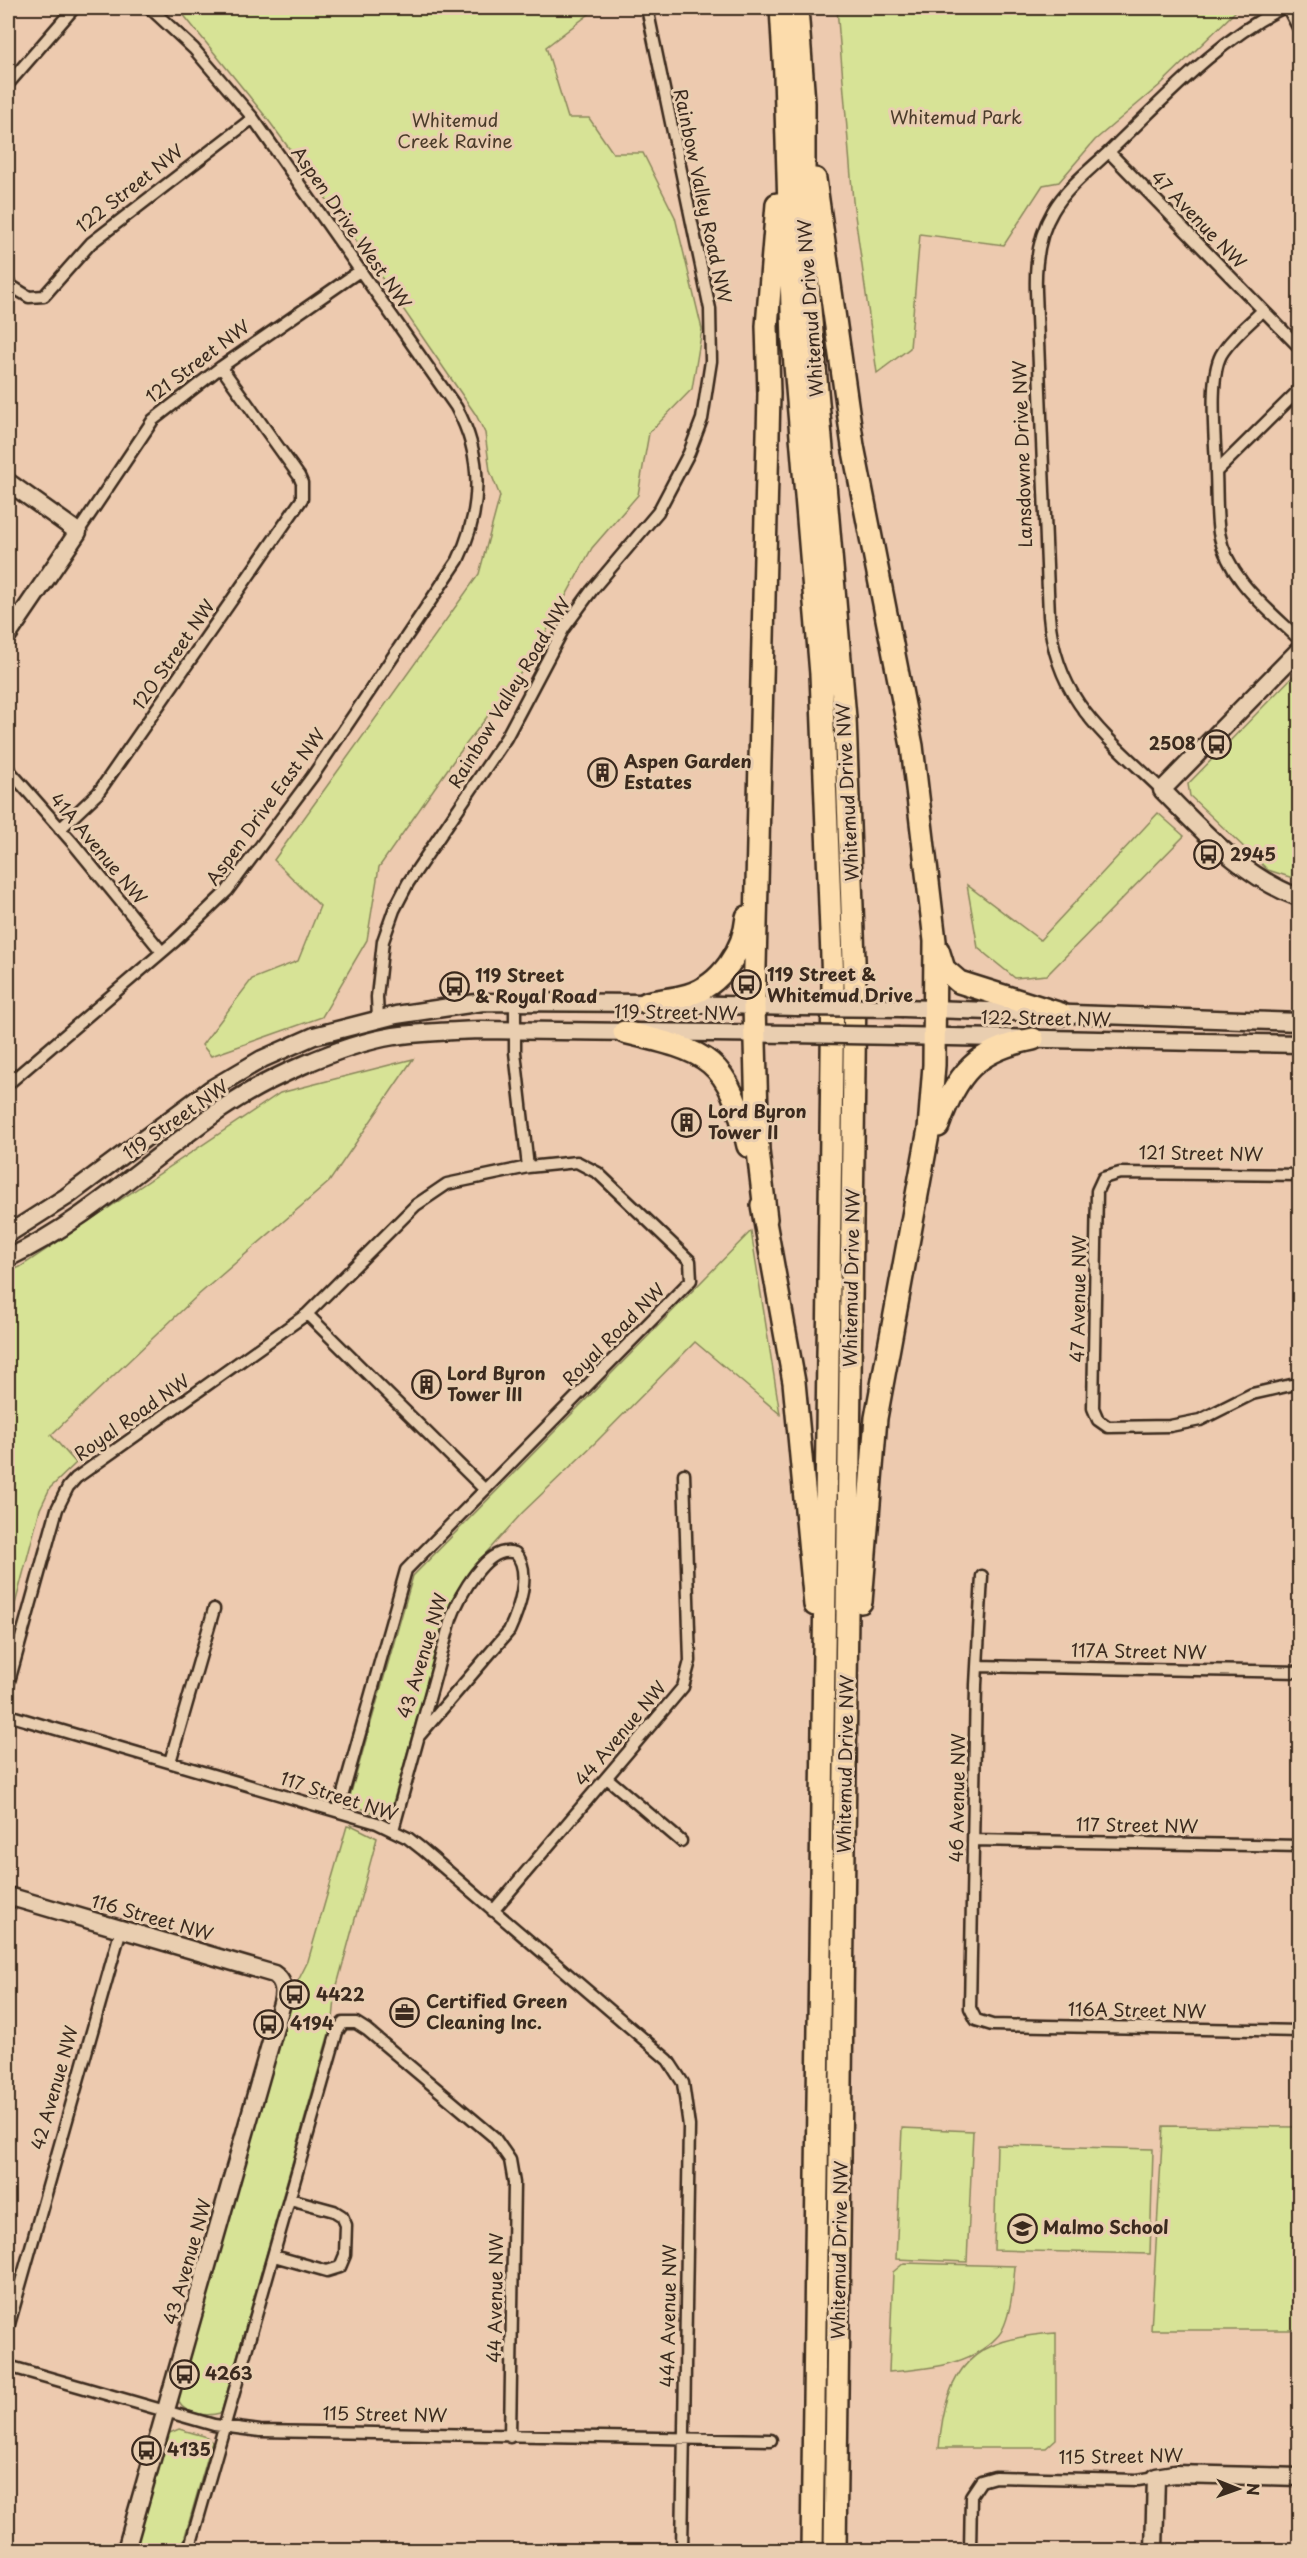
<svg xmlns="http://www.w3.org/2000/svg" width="1307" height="2558" font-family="'Playpen Sans',sans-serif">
<rect width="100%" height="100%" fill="#edcaaf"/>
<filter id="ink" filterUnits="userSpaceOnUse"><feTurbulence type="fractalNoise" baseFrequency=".0167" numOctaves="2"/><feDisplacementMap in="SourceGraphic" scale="12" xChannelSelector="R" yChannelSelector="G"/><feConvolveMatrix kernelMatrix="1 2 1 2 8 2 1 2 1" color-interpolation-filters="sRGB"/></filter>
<g filter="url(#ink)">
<path fill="#d7e396" stroke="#89865a" stroke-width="1.5" d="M 178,8 L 597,8 L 546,47 L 568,118 L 589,118 L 613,153 L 643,153 L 675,217 L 702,329 L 692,389 L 649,433 L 638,495 L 592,548 L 532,658 L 454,760 L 379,867 L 367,940 L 322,1017 L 211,1056 L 202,1045 L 252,979 L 298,961 L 320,906 L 274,860 L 479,574 L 500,496 L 490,471 L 485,433 L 476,415 L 342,220 L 266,117 Z
M 837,8 L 1239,8 L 1160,85 L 1095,140 L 1059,182 L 1043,185 L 1004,245 L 920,234 L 910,348 L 877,373 L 853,201 Z
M 1299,670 L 1299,880 L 1268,870 L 1190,796 L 1188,784 Z
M 1158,813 L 1184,836 L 1047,975 L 1015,978 L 978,948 L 967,885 L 1040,940 Z
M 413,1059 L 329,1182 L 196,1297 L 51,1435 L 76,1463 L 50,1488 L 40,1509 L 8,1631 L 8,1272 L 20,1267 L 280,1093 Z
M 751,1231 L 780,1414 L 695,1342 L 597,1441 L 522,1513 L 468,1573 L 453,1597 L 443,1626 L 391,1810 L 378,1814 L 354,1806 L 350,1796 L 413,1576 Z
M 351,1825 L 377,1838 L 336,1989 L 333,2019 L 222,2410 L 220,2413 C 207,2417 181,2414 178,2399 L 295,1987 L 308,1961 L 347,1826 L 351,1827 Z
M 1163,2126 L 1299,2127 L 1299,2330 L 1151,2330 Z
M 902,2128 L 973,2131 L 967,2262 L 896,2259 Z
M 997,2145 L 1153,2149 L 1150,2254 L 994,2250 Z
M 904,2263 L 1015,2266 C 1014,2283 1010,2325 997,2337 C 970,2366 926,2369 889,2372 L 893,2272 Z
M 1056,2333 L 1056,2439 L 1046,2448 L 939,2448 C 946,2366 972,2338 1056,2333 Z
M 179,2429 L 204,2436 L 212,2442 L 181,2550 L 134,2550 L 167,2434 Z"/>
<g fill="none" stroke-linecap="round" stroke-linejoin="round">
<defs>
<path id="street" d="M 1288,8 L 1300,31
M 8,84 L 74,8
M 1109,152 L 1300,348
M 8,284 L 29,297 L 44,296 L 91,243 L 253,118
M 1300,389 L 1216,472 C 1217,492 1216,514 1219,533 C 1228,580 1267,608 1300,640
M 1216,472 C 1216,443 1208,380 1221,355 C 1231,338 1249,324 1263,310
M 78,532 L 153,420 L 221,367 L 361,270
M 8,769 L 72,842 L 162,952
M 1162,790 C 1105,735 1056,701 1049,616 L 1036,291 C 1035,263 1038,236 1053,211 C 1068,185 1095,166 1116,145 C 1168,95 1217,41 1282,8
M 60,829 L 98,793 L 302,499 L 302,483 L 299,476 L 221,367
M 515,1001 L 515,1052 L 528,1167
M 378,1019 L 377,997 L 383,941 L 394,910 L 408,883 L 506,738 L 564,628 L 592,590 L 658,512 L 689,453 L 702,419 L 711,361 L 710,309 L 647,8
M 8,1084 L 175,941 L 227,891 L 312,777 L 458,560 C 482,510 484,457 456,407 L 253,118 L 194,49 L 150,8
M 1300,1175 L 1120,1173 L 1103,1178 L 1097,1191 L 1093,1408 L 1098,1420 L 1108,1427 L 1170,1426 L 1200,1420 L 1252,1394 L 1300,1383
M 307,1314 L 484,1489
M 982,1576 L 976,1685 L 970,2008 L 976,2020 L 992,2025 L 1300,2031
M 977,1666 L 1300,1672
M 8,1685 L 57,1509 L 68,1487 L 76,1478 L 307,1314 L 416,1205 L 447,1184 L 528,1167 L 577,1162 L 598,1173 L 690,1261 L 691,1280 L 406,1570 L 338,1811
M 8,1715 L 377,1823 L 408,1838 L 422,1849 L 668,2060 L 683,2083 L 689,2126 L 682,2550
M 170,1762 L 214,1609
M 607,1778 L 681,1841
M 393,1830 L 451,1619 C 459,1597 487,1543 515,1553 C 533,1570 518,1612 509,1631 L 419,1736
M 974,1840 L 1300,1846
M 493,1911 L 662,1712 L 683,1687 L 690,1661 L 684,1474
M 274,2256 L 327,2271 L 340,2267 L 345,2255 L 346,2225 L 342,2216 L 334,2211 L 290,2199
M 8,2328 L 121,1929
M 8,2366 L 214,2425 L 260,2431 L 771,2440
M 189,2550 L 337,2032 L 343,2023 L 356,2023 L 367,2030 L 494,2137 L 510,2160 L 514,2183 L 510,2437
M 970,2550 L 971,2496 L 981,2481 L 995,2477 L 1138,2480 L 1156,2477"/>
<path id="secondary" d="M 8,482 L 78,532 L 8,635
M 1300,649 L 1162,790 C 1204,832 1243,877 1300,898
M 903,1008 L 1300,1022
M 899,1036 L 1300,1044
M 8,1234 L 66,1197 L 211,1089 L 262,1059 L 314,1036 L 396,1015 L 483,1002 L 647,1003 L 797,1007
M 8,1258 C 85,1222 150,1159 220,1110 C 265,1079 340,1045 394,1036 C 423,1032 452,1031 481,1030 L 792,1034
M 8,1896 L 274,1974 C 284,1981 285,1991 282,2003 L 126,2550
M 1154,2550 L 1156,2477 L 1174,2474 L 1300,2477"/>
<path id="highway" d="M 781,8 L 785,75 L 793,341 L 821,674 L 833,983 L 812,2550
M 797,8 L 804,103 L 804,239 L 845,718 L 855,987 L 835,2550
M 815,179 L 853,446 L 912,746 L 935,941 L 934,1065 L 929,1129 L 876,1418 L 861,1602
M 938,950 L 944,969 L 959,982 L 1061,1014
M 647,1003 C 660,1000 675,999 688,995 C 721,985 744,950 747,917
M 624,1032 C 709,1052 728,1057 748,1146
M 938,1126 C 957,1073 976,1050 1033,1039
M 762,1205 L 794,1382 L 815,1605
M 766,1219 L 758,1151 L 754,1006 L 769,394 L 767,326 L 777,204"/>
</defs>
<use href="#street" stroke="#3b2a1e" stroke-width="15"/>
<use href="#secondary" stroke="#3b2a1e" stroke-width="21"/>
<use href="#highway" stroke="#3b2a1e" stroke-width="26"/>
<use href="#street" stroke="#e9ceb0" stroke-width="10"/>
<use href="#secondary" stroke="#e9ceb0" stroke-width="16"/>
<use href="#highway" stroke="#fcdcac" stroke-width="21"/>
<defs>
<path id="secondary-bridge" d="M 797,1007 L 903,1008
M 792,1034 L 899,1036"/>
</defs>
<use href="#secondary-bridge" stroke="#3b2a1e" stroke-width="21" stroke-linecap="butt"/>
<use href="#secondary-bridge" stroke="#e9ceb0" stroke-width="16"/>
</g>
</g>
<defs>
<symbol id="bus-ring" viewBox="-11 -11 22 22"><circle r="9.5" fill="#e9ceb0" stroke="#3b2a1e" stroke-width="1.5"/><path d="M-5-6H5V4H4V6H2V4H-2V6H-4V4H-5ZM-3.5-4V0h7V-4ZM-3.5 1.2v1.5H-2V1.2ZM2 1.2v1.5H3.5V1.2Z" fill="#3b2a1e"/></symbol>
<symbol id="building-ring" viewBox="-11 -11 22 22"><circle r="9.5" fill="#e9ceb0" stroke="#3b2a1e" stroke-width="1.5"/><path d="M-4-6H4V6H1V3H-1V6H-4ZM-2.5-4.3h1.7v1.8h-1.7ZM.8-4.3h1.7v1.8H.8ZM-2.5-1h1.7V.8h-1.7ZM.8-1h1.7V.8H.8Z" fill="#3b2a1e"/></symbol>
<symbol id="office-ring" viewBox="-11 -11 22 22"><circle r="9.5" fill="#e9ceb0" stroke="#3b2a1e" stroke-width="1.5"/><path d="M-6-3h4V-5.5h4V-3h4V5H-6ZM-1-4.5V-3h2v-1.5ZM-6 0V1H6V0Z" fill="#3b2a1e"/></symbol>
<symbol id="school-ring" viewBox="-11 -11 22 22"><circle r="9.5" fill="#e9ceb0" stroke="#3b2a1e" stroke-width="1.5"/><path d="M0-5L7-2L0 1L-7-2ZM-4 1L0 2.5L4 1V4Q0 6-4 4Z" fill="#3b2a1e"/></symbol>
</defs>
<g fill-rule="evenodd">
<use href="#bus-ring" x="1200" y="728" width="33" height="33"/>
<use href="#building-ring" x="586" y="756" width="33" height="33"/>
<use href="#bus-ring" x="1192" y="838" width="33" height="33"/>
<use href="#bus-ring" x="730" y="968" width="33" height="33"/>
<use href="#bus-ring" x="438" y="970" width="33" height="33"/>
<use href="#building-ring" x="670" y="1106" width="33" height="33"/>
<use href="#building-ring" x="410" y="1368" width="33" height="33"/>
<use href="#bus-ring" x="278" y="1978" width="33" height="33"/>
<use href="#office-ring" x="388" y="1996" width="33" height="33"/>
<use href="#bus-ring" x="252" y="2008" width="33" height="33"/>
<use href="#school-ring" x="1006" y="2212" width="33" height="33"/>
<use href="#bus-ring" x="168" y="2358" width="33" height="33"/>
<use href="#bus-ring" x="130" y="2434" width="33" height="33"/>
</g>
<g text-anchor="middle" stroke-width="6" stroke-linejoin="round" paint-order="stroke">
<g font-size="18" fill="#4b3c2a" stroke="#e9ceb0">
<text x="956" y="124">Whitemud Park</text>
<text x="455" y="127">Whitemud<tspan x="455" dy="21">Creek Ravine</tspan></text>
</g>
<g font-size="18" fill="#3b2a1e" stroke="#e9ceb0">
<text transform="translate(130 189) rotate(-38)" y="6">122 Street NW</text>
<text transform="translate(702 196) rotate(78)" y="6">Rainbow Valley Road NW</text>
<text transform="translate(1198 220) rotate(46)" y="6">47 Avenue NW</text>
<text transform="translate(351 228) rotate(55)" y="6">Aspen Drive West NW</text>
<text transform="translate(811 308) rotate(-94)" y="6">Whitemud Drive NW</text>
<text transform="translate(198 362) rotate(-37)" y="6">121 Street NW</text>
<text transform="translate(1023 454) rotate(-92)" y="6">Lansdowne Drive NW</text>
<text transform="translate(174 655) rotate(-55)" y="6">120 Street NW</text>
<text transform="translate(510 693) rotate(-59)" y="6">Rainbow Valley Road NW</text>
<text transform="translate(848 792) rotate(-93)" y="6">Whitemud Drive NW</text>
<text transform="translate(266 807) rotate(-54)" y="6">Aspen Drive East NW</text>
<text transform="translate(98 849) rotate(50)" y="6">41A Avenue NW</text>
<text transform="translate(676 1013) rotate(1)" y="6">119 Street NW</text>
<text transform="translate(1046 1019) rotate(1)" y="6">122 Street NW</text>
<text transform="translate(176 1120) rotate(-35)" y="6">119 Street NW</text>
<text transform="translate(1201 1154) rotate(1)" y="6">121 Street NW</text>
<text transform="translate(852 1278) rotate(-89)" y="6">Whitemud Drive NW</text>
<text transform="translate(1079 1299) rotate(-89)" y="6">47 Avenue NW</text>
<text transform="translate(614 1335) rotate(-45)" y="6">Royal Road NW</text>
<text transform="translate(132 1418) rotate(-35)" y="6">Royal Road NW</text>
<text transform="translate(1139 1652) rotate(1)" y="6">117A Street NW</text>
<text transform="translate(423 1656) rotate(-73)" y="6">43 Avenue NW</text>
<text transform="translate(621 1734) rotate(-50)" y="6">44 Avenue NW</text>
<text transform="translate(846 1764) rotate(-89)" y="6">Whitemud Drive NW</text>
<text transform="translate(339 1797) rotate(18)" y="6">117 Street NW</text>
<text transform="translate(958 1798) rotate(-89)" y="6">46 Avenue NW</text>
<text transform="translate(1137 1826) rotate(1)" y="6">117 Street NW</text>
<text transform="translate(152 1918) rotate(16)" y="6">116 Street NW</text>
<text transform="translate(1137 2011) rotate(1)" y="6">116A Street NW</text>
<text transform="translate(55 2088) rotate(-74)" y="6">42 Avenue NW</text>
<text transform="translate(840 2250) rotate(-89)" y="6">Whitemud Drive NW</text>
<text transform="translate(188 2262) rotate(-74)" y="6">43 Avenue NW</text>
<text transform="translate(496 2298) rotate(-89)" y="6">44 Avenue NW</text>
<text transform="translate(669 2316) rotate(-89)" y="6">44A Avenue NW</text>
<text transform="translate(385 2415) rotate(1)" y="6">115 Street NW</text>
<text transform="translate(1121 2457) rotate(-1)" y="6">115 Street NW</text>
</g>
<g font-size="18" font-weight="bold" fill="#3b2a1e" stroke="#e9ceb0" text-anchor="start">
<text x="1196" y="750" text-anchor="end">2508</text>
<text x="624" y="768">Aspen Garden<tspan x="624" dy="21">Estates</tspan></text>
<text x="1230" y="861">2945</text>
<text x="767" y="981">119 Street &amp;<tspan x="767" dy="21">Whitemud Drive</tspan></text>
<text x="475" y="982">119 Street<tspan x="475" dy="21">&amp; Royal Road</tspan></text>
<text x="708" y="1118">Lord Byron<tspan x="708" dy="21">Tower II</tspan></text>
<text x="447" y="1380">Lord Byron<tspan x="447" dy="21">Tower III</tspan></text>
<text x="316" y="2001">4422</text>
<text x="426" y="2008">Certified Green<tspan x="426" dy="21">Cleaning Inc.</tspan></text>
<text x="290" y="2030">4194</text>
<text x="1043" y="2234">Malmo School</text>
<text x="205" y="2380">4263</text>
<text x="167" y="2456">4135</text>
</g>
</g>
<rect width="1307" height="2558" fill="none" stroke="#e9ceb0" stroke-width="30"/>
<rect x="15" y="15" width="1277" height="2528" fill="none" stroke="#3b2a1e" stroke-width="2" filter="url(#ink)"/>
<g transform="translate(1238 2489) rotate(91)" stroke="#e9ceb0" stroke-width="4.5" paint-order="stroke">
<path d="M0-4.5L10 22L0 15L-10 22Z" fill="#3b2a1e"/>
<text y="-9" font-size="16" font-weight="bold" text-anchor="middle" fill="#3b2a1e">N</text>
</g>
</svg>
